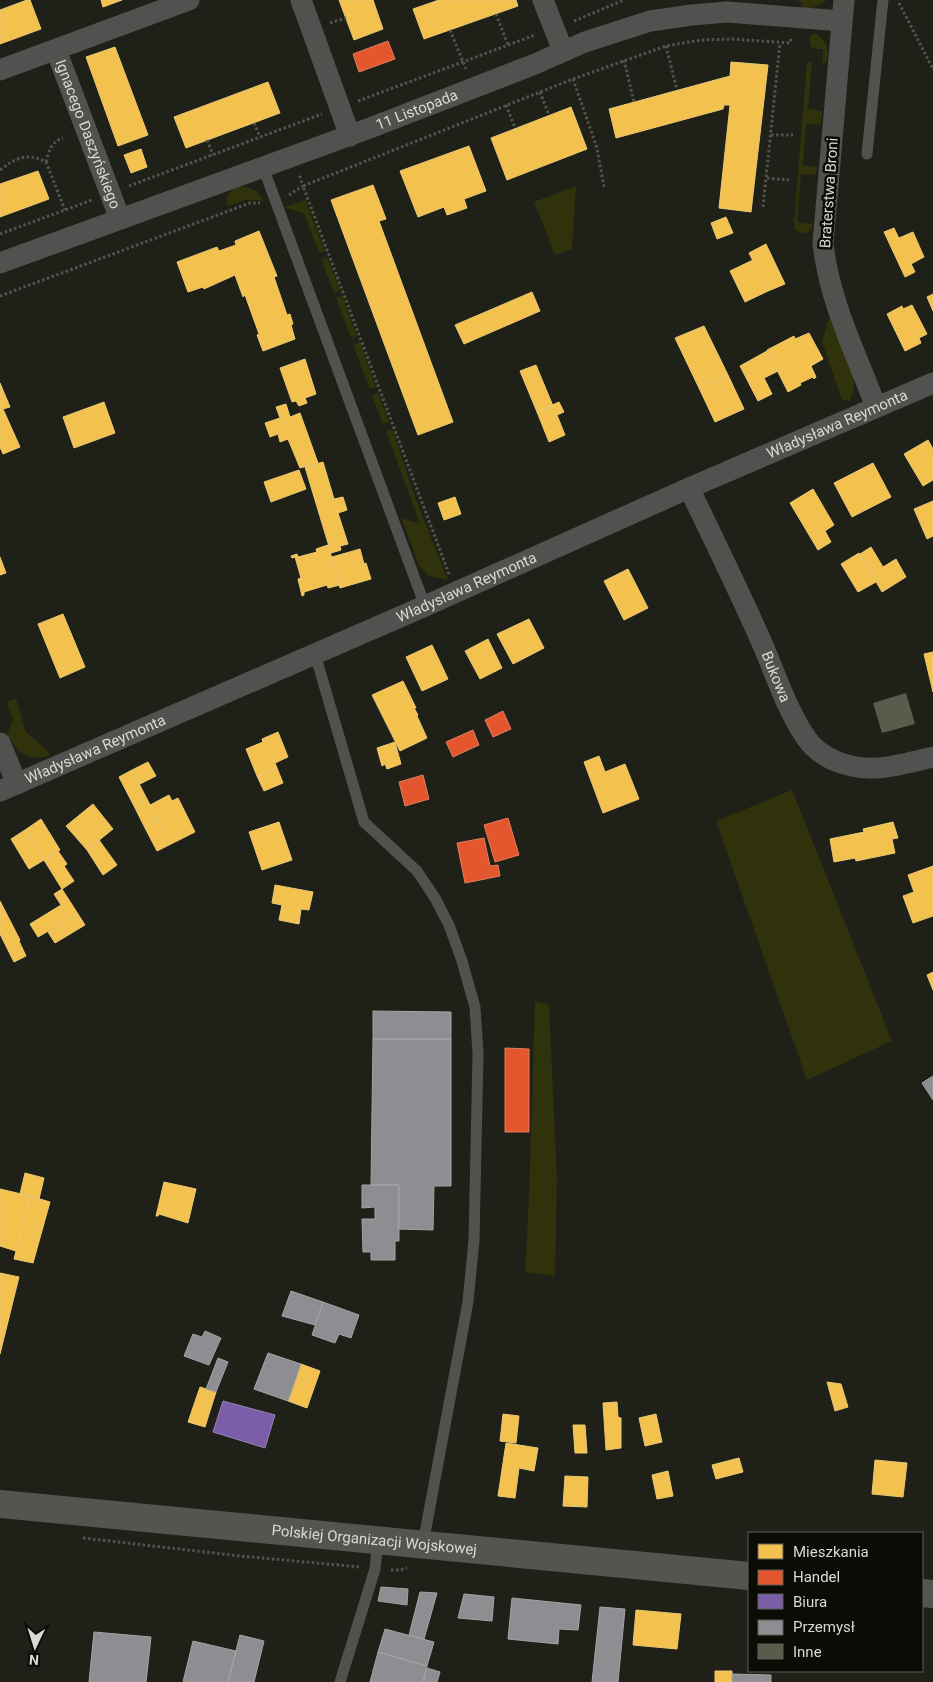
<svg xmlns="http://www.w3.org/2000/svg" width="933" height="1682" font-family="Roboto,sans-serif">
<rect width="100%" height="100%" fill="#1f2018"/>
<path fill="#2f320a" d="M 795,0 L 827,0 L 816,7 L 802,9 L 802,2 Z
M 815,33 C 826,40 831,51 826,62 L 822,63 L 823,49 L 815,49 L 810,46 L 810,36 Z
M 807,62 L 812,62 L 808,109 L 822,111 L 821,125 L 806,124 L 803,165 L 817,167 L 816,175 L 801,174 L 797,222 L 813,224 C 811,231 808,233 801,233 L 795,229 L 794,222 Z
M 576,186 L 572,249 L 555,255 L 534,202 Z
M 239,187 C 251,187 259,190 264,201 L 246,200 L 227,206 L 227,197 L 233,189 Z
M 305,200 L 325,251 L 319,253 L 304,213 L 285,208 L 285,207 Z
M 327,257 L 340,290 L 334,293 L 321,259 Z
M 342,296 L 357,336 L 351,338 L 336,298 Z
M 829,318 C 837,337 851,361 854,382 C 855,388 852,395 850,401 L 842,400 L 822,342 Z
M 360,342 L 376,387 L 370,389 L 353,345 Z
M 378,393 L 389,422 L 383,424 L 372,396 Z
M 392,429 L 418,505 L 448,580 L 429,576 L 420,567 L 401,518 L 420,524 L 386,431 Z
M 16,699 L 26,732 L 46,749 L 50,755 C 28,763 17,752 7,734 L 13,720 L 7,702 Z
M 792,790 L 892,1041 L 807,1080 L 716,821 Z
M 535,1001 L 549,1005 L 557,1178 L 555,1276 L 525,1272 L 529,1196 Z"/>
<path fill="#f2c14e" stroke="#eac875" d="M 27,0 L 30,0 L 41,29 L 0,44 L 0,10 Z
M 101,0 L 122,0 L 103,7 Z
M 339,0 L 373,0 L 383,29 L 354,40 Z
M 439,0 L 516,0 L 518,6 L 424,39 L 413,9 Z
M 115,47 L 148,135 L 118,146 L 86,57 Z
M 731,62 L 768,65 L 751,212 L 719,208 L 730,105 L 724,105 L 723,109 L 616,138 L 609,109 L 730,76 Z
M 268,82 L 280,113 L 186,148 L 174,117 Z
M 571,107 L 587,149 L 507,180 L 491,138 Z
M 469,146 L 486,191 L 464,199 L 467,208 L 447,215 L 444,207 L 418,217 L 400,171 Z
M 141,149 L 147,167 L 131,173 L 124,155 Z
M 38,171 L 49,199 L 0,217 L 0,184 Z
M 373,185 L 386,219 L 379,221 L 453,422 L 418,435 L 331,200 Z
M 726,217 L 733,233 L 717,239 L 711,223 Z
M 894,228 L 915,272 L 905,277 L 884,232 Z
M 259,231 L 277,276 L 274,277 L 287,315 L 290,314 L 293,324 L 291,325 L 295,339 L 263,351 L 257,335 L 259,334 L 245,295 L 243,297 L 235,275 L 204,289 L 203,287 L 188,292 L 177,262 L 217,247 L 219,251 L 236,245 L 235,241 Z
M 913,232 L 924,257 L 911,264 L 899,238 Z
M 766,244 L 785,284 L 768,291 L 749,253 Z
M 753,260 L 768,291 L 745,302 L 730,271 Z
M 532,292 L 540,311 L 464,344 L 455,325 Z
M 933,294 L 933,311 L 927,297 Z
M 912,305 L 927,334 L 919,338 L 921,343 L 905,351 L 887,314 L 902,306 L 903,309 Z
M 704,326 L 728,375 L 699,388 L 675,338 Z
M 809,333 L 823,359 L 811,366 L 816,377 L 814,379 L 813,377 L 800,383 L 801,385 L 788,392 L 767,350 L 794,336 L 795,339 Z
M 767,351 L 778,371 L 764,378 L 772,394 L 758,401 L 740,366 Z
M 305,359 L 316,394 L 305,398 L 307,403 L 299,406 L 296,401 L 292,402 L 280,368 Z
M 536,365 L 553,406 L 537,412 L 520,371 Z
M 728,375 L 744,409 L 715,422 L 699,388 Z
M 0,383 L 10,407 L 3,409 L 20,447 L 3,454 L 0,447 Z
M 104,402 L 115,433 L 74,448 L 63,417 Z
M 559,402 L 564,412 L 557,415 L 565,435 L 549,442 L 537,412 Z
M 286,404 L 290,417 L 300,413 L 318,463 L 300,468 L 288,439 L 280,442 L 278,434 L 270,437 L 265,423 L 280,418 L 276,407 Z
M 928,440 L 933,449 L 933,480 L 923,486 L 904,454 Z
M 323,462 L 334,499 L 343,497 L 347,510 L 338,513 L 348,544 L 340,546 L 341,550 L 331,553 L 305,467 Z
M 873,463 L 891,497 L 852,517 L 834,483 Z
M 299,470 L 306,489 L 271,502 L 264,482 Z
M 813,489 L 834,525 L 825,531 L 831,542 L 818,550 L 790,503 Z
M 455,497 L 461,514 L 444,520 L 438,503 Z
M 933,501 L 933,536 L 927,539 L 914,509 Z
M 328,545 L 340,585 L 328,588 L 327,585 L 304,592 L 304,595 L 302,596 L 298,579 L 301,578 L 295,557 L 292,558 L 291,556 L 297,554 L 298,557 L 317,552 L 316,549 Z
M 871,547 L 883,567 L 896,559 L 906,577 L 882,592 L 860,554 Z
M 360,549 L 364,564 L 366,563 L 371,579 L 340,588 L 332,557 Z
M 859,553 L 876,582 L 858,592 L 841,564 Z
M 0,557 L 6,573 L 0,575 Z
M 628,569 L 648,608 L 624,620 L 604,581 Z
M 63,614 L 85,667 L 60,678 L 38,624 Z
M 529,619 L 544,648 L 513,664 L 497,634 Z
M 488,639 L 502,668 L 480,679 L 465,651 Z
M 432,645 L 448,679 L 422,691 L 406,657 Z
M 933,652 L 933,692 L 924,654 Z
M 403,681 L 416,708 L 414,708 L 418,715 L 417,716 L 427,738 L 400,751 L 372,695 Z
M 278,732 L 288,757 L 275,763 L 277,768 L 257,776 L 246,749 L 263,742 L 262,739 Z
M 395,742 L 401,764 L 387,769 L 385,764 L 382,766 L 377,748 Z
M 599,756 L 605,772 L 625,764 L 639,799 L 603,813 L 584,762 Z
M 148,762 L 156,776 L 140,784 L 132,770 Z
M 277,768 L 283,783 L 264,791 L 257,776 Z
M 132,770 L 147,799 L 134,806 L 119,777 Z
M 169,795 L 172,801 L 178,798 L 195,832 L 171,844 L 150,805 Z
M 147,799 L 158,820 L 145,828 L 134,806 Z
M 93,804 L 113,829 L 87,850 L 66,826 Z
M 41,819 L 60,850 L 44,860 L 25,830 Z
M 158,820 L 171,844 L 157,851 L 145,828 Z
M 279,822 L 292,860 L 262,870 L 249,832 Z
M 893,822 L 898,838 L 892,839 L 895,853 L 856,861 L 855,858 L 834,862 L 830,839 L 864,832 L 863,829 Z
M 25,830 L 44,860 L 29,869 L 11,839 Z
M 99,840 L 117,865 L 103,875 L 87,850 Z
M 58,851 L 67,864 L 64,866 L 74,881 L 62,889 L 44,860 Z
M 933,866 L 933,916 L 913,923 L 903,896 L 914,892 L 908,875 Z
M 275,885 L 313,892 L 309,910 L 301,909 L 299,924 L 279,920 L 282,905 L 272,903 Z
M 62,889 L 78,914 L 38,937 L 30,924 L 61,905 L 54,894 Z
M 0,901 L 20,940 L 19,941 L 26,956 L 14,962 L 0,934 Z
M 78,914 L 85,925 L 55,943 L 48,932 Z
M 933,972 L 933,990 L 927,975 Z
M 25,1173 L 44,1178 L 39,1199 L 20,1194 Z
M 164,1182 L 196,1189 L 188,1223 L 159,1214 L 158,1216 L 156,1216 Z
M 0,1189 L 30,1196 L 16,1251 L 0,1246 Z
M 30,1196 L 50,1202 L 33,1263 L 14,1259 Z
M 0,1273 L 19,1277 L 0,1354 Z
M 301,1364 L 320,1371 L 307,1408 L 288,1401 Z
M 827,1382 L 841,1384 L 848,1407 L 835,1411 Z
M 200,1387 L 216,1392 L 205,1427 L 188,1422 Z
M 617,1402 L 618,1417 L 621,1418 L 621,1448 L 606,1450 L 603,1403 Z
M 503,1414 L 519,1416 L 516,1443 L 500,1441 Z
M 656,1414 L 662,1442 L 645,1446 L 639,1418 Z
M 573,1425 L 585,1425 L 587,1453 L 575,1453 Z
M 506,1443 L 538,1448 L 534,1471 L 519,1468 L 515,1498 L 498,1496 Z
M 739,1458 L 743,1472 L 716,1479 L 712,1465 Z
M 875,1460 L 907,1463 L 903,1497 L 872,1494 Z
M 668,1471 L 673,1496 L 657,1499 L 652,1475 Z
M 565,1476 L 588,1477 L 587,1507 L 563,1506 Z
M 636,1610 L 681,1614 L 677,1649 L 633,1645 Z
M 715,1671 L 732,1671 L 732,1682 L 715,1682 Z"/>
<path fill="#e4572e" stroke="#e17e5f" d="M 388,41 L 395,59 L 359,72 L 353,54 Z
M 503,711 L 511,729 L 493,737 L 485,720 Z
M 473,730 L 479,745 L 453,757 L 446,742 Z
M 423,775 L 429,799 L 405,806 L 399,782 Z
M 508,818 L 519,855 L 495,862 L 484,825 Z
M 484,838 L 490,866 L 498,865 L 500,876 L 465,883 L 457,843 Z
M 505,1048 L 529,1049 L 529,1132 L 505,1132 Z"/>
<path fill="#7b5ea7" stroke="#9783b4" d="M 223,1401 L 275,1415 L 265,1448 L 213,1432 Z"/>
<path fill="#8d8d92" stroke="#a4a4a5" d="M 373,1011 L 451,1012 L 451,1039 L 373,1039 Z
M 373,1039 L 451,1039 L 451,1186 L 434,1186 L 433,1230 L 398,1229 L 399,1185 L 371,1185 Z
M 933,1076 L 933,1100 L 922,1083 Z
M 362,1185 L 399,1185 L 399,1241 L 395,1241 L 395,1260 L 371,1260 L 371,1252 L 363,1252 L 362,1219 L 375,1219 L 375,1207 L 362,1208 Z
M 291,1291 L 323,1302 L 315,1325 L 282,1316 Z
M 323,1302 L 359,1315 L 351,1338 L 339,1334 L 335,1343 L 312,1335 Z
M 205,1331 L 221,1338 L 209,1365 L 184,1356 L 193,1334 L 202,1337 Z
M 268,1353 L 301,1364 L 288,1401 L 254,1389 Z
M 218,1358 L 228,1362 L 216,1392 L 206,1389 Z
M 381,1587 L 408,1589 L 407,1605 L 378,1601 Z
M 420,1592 L 437,1593 L 424,1639 L 409,1635 Z
M 464,1594 L 494,1597 L 492,1621 L 458,1618 Z
M 512,1598 L 581,1605 L 578,1630 L 559,1629 L 558,1644 L 508,1639 Z
M 600,1607 L 625,1609 L 618,1682 L 592,1682 Z
M 385,1629 L 434,1642 L 427,1666 L 378,1652 Z
M 94,1632 L 151,1637 L 146,1682 L 89,1682 Z
M 240,1635 L 264,1641 L 254,1682 L 228,1682 Z
M 193,1641 L 236,1651 L 228,1682 L 183,1682 Z
M 378,1652 L 427,1666 L 423,1682 L 370,1682 Z
M 427,1668 L 440,1672 L 437,1682 L 423,1682 Z
M 732,1674 L 771,1675 L 771,1682 L 732,1682 Z"/>
<path fill="#595b4c" d="M 906,693 L 915,724 L 882,733 L 873,703 Z"/>
<g fill="none" stroke-linecap="round" stroke-linejoin="round">
<path stroke="#53534f" stroke-width="3" stroke-dasharray="2.5 2.5" stroke-linecap="butt" d="M 899,3 L 933,69
M 496,14 L 508,45
M 574,21 L 624,0
M 330,23 L 346,18
M 450,30 L 466,69
M 666,46 L 677,90
M 624,60 L 634,102
M 573,79 L 597,148 L 604,187
M 540,92 L 549,115
M 358,101 L 535,35
M 506,105 L 515,128
M 254,123 L 260,137
M 771,135 L 793,135
M 207,140 L 213,155
M 46,162 C 49,151 51,142 63,138
M 0,170 C 16,158 27,152 46,162 L 65,210
M 767,178 L 789,180
M 129,186 L 322,114
M 289,195 L 303,186 L 299,174
M 763,207 L 780,43
M 0,234 L 92,200
M 0,296 L 250,203 L 260,203
M 449,574 L 303,186 L 573,79 L 666,46 L 701,40 L 732,39 L 790,43 L 791,38
M 83,1538 L 240,1556 L 360,1567
M 391,1570 L 400,1570 L 407,1568"/>
<path stroke="#51524f" stroke-width="11" d="M 867,154 L 883,0
M 263,167 L 425,606
M 315,654 L 364,822 L 417,871 L 435,898 L 449,925 L 462,961 L 475,1007 L 478,1054 L 474,1240 L 468,1302 L 423,1544
M 340,1682 L 375,1569 L 378,1540"/>
<g stroke="#51524f" stroke-width="21">
<path d="M 301,0 L 350,136"/>
<path d="M 543,0 L 563,51"/>
<path d="M 844,0 L 823,243 C 829,301 856,353 876,407"/>
<path id="s1" d="M 56,50 L 120,219"/>
<path d="M 0,70 L 189,0"/>
<path id="s2" d="M 0,263 L 370,128 L 535,64 L 585,42 L 650,21 L 692,15 L 727,12 L 842,21"/>
<path id="s3" d="M 689,488 C 714,540 739,591 762,643 C 775,673 788,713 807,739 C 813,748 823,755 833,760 C 869,776 897,765 933,757"/>
<path d="M 0,743 L 17,784"/>
<path id="s4" d="M 0,791 L 425,606 L 689,488 L 933,383"/>
</g>
<g stroke="#545551" stroke-width="28">
<path id="s5" d="M 0,1504 L 749,1576"/>
<path d="M 922,1593 L 933,1594"/>
</g>
</g>
<g text-anchor="middle" stroke-width="5" stroke-linejoin="round" paint-order="stroke">
<g font-size="15" fill="#d9dad1" stroke="#0b0c06">
<text dy="5" stroke="none"><textPath href="#s2" startOffset="444">11 Listopada</textPath></text>
<text dy="5" stroke="none"><textPath href="#s1" startOffset="90">Ignacego Daszyńskiego</textPath></text>
<text transform="translate(829 193) rotate(-86)" y="5">Braterstwa Broni</text>
<text dy="5" stroke="none"><textPath href="#s4" startOffset="914">Władysława Reymonta</textPath></text>
<text dy="5" stroke="none"><textPath href="#s4" startOffset="509">Władysława Reymonta</textPath></text>
<text dy="5" stroke="none"><textPath href="#s3" startOffset="208">Bukowa</textPath></text>
<text dy="5" stroke="none"><textPath href="#s4" startOffset="104">Władysława Reymonta</textPath></text>
<text dy="5" stroke="none"><textPath href="#s5" startOffset="376">Polskiej Organizacji Wojskowej</textPath></text>
</g>
</g>
<rect x="748" y="1532" width="175" height="140" fill="#0b0c06" stroke="#5d5e57"/>
<rect x="758" y="1544" width="25" height="15" fill="#f2c14e" stroke="#5d5e57"/>
<text x="793" y="1557" font-size="15" fill="#d9dad1">Mieszkania</text>
<rect x="758" y="1570" width="25" height="15" fill="#e4572e" stroke="#5d5e57"/>
<text x="793" y="1582" font-size="15" fill="#d9dad1">Handel</text>
<rect x="758" y="1594" width="25" height="15" fill="#7b5ea7" stroke="#5d5e57"/>
<text x="793" y="1607" font-size="15" fill="#d9dad1">Biura</text>
<rect x="758" y="1620" width="25" height="15" fill="#8d8d92" stroke="#5d5e57"/>
<text x="793" y="1632" font-size="15" fill="#d9dad1">Przemysł</text>
<rect x="758" y="1644" width="25" height="15" fill="#595b4c" stroke="#5d5e57"/>
<text x="793" y="1657" font-size="15" fill="#d9dad1">Inne</text>
<g transform="translate(35 1647) rotate(184)" stroke="#0b0c06" stroke-width="4" paint-order="stroke">
<path d="M0-4L9 19L0 12L-9 19Z" fill="#d9dad1"/>
<text y="-8" font-size="14" font-weight="bold" text-anchor="middle" fill="#d9dad1">N</text>
</g>
</svg>
